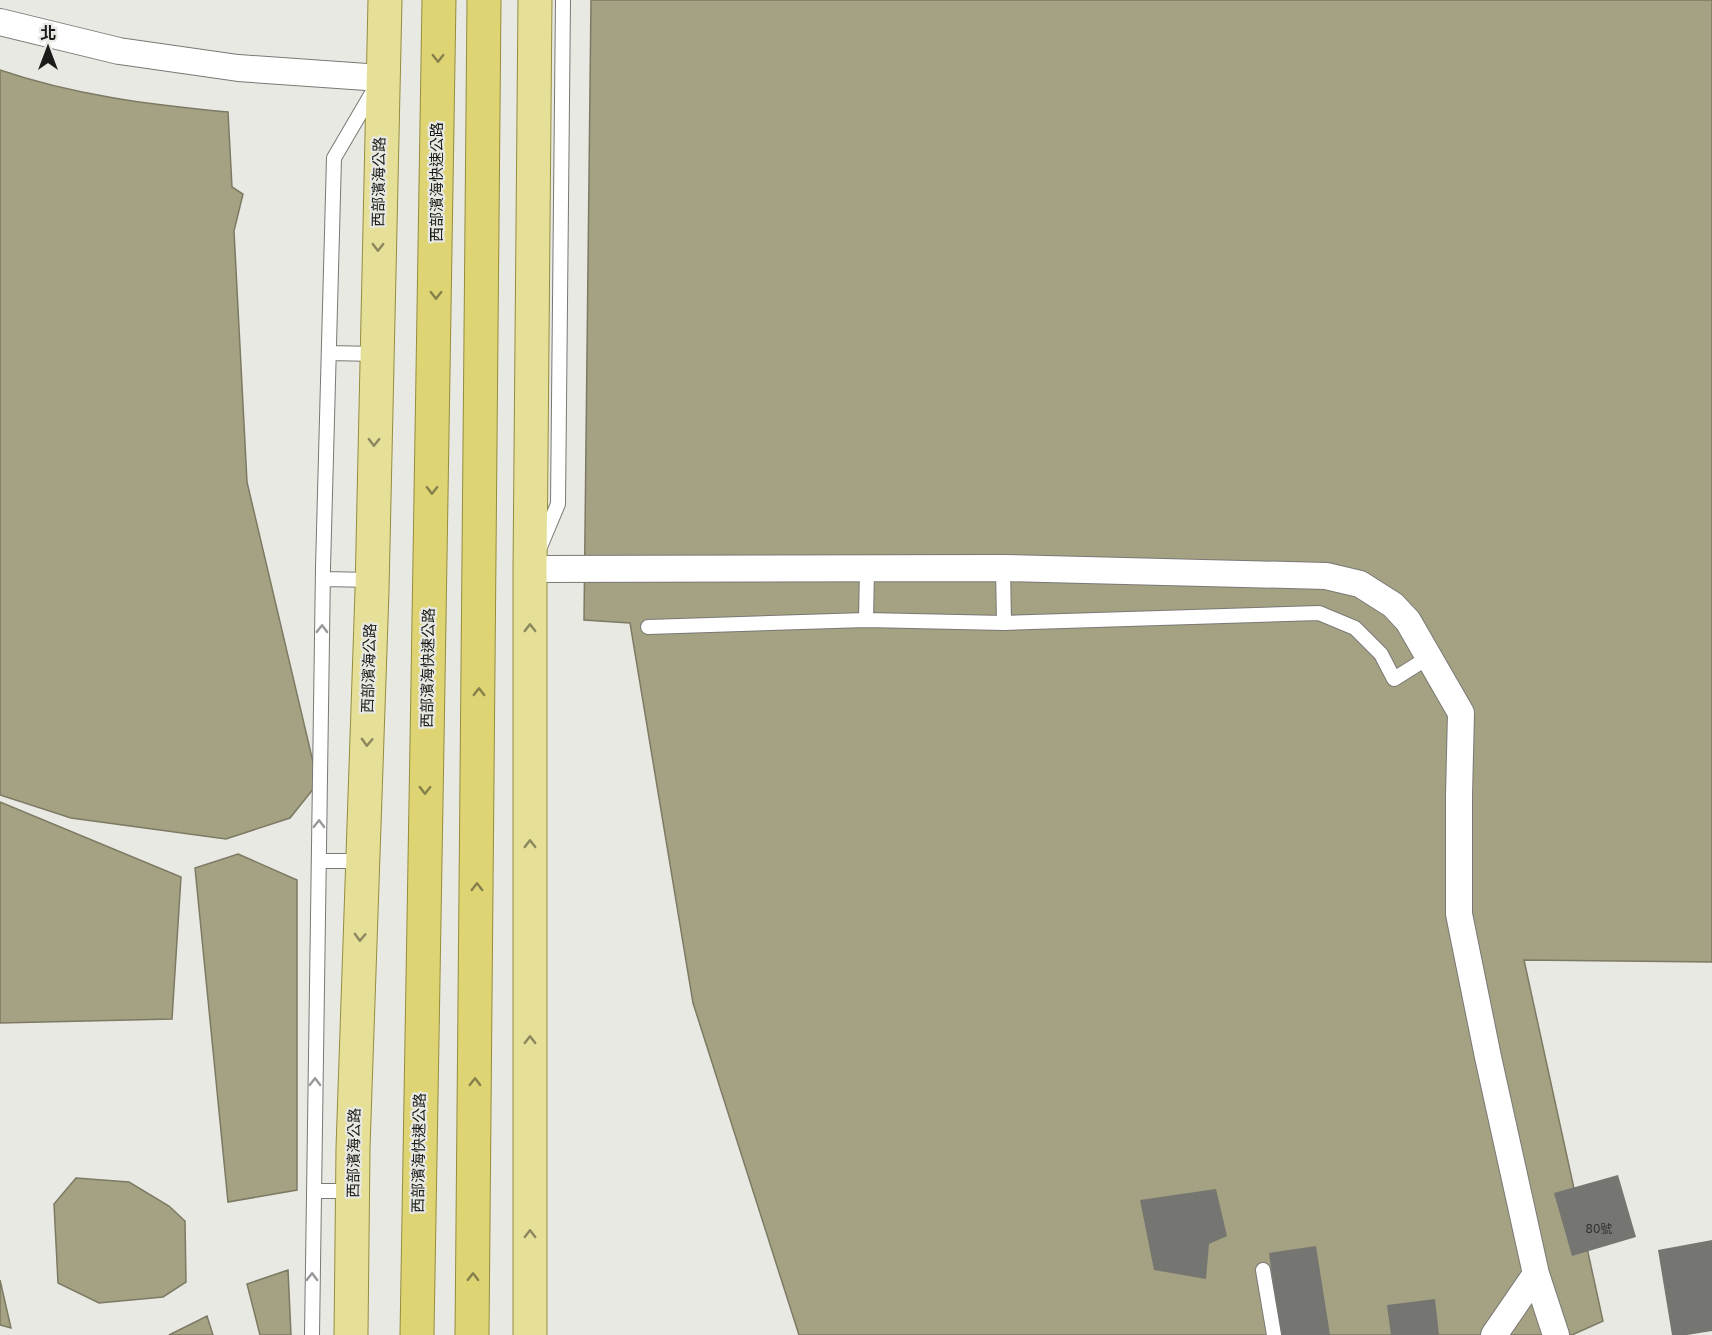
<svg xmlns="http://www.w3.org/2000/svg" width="1712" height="1335" font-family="'Golos Text','Noto Sans TC',sans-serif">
<rect width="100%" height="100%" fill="#e9e9e4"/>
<path fill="#a5a283" stroke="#7c7a63" stroke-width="1.5" d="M 591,0 L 1712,0 L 1712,962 L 1524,960 L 1603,1321 L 1572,1335 L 799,1335 L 693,1003 L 630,623 L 584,620 Z
M 0,70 C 73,95 151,105 228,112 L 232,187 L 243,194 L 234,231 L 247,482 L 318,783 L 290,818 L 226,839 L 71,818 L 0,795 Z
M 0,802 L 181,877 L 172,1019 L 0,1023 Z
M 238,854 L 297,880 L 297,1190 L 228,1202 L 195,868 Z
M 76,1178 L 129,1182 L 169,1206 L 185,1221 L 186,1282 L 163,1297 L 99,1303 L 58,1283 L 54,1204 Z
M 288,1270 L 291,1335 L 260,1335 L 247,1284 Z
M 0,1280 L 11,1328 L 0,1325 Z
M 207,1316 L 213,1335 L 169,1335 Z"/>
<path fill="#757571" d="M 1618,1175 L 1636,1237 L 1572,1256 L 1554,1193 Z
M 1216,1189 L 1227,1236 L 1209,1244 L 1206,1279 L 1154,1270 L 1140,1200 Z
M 1712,1240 L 1712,1331 L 1687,1335 L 1672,1335 L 1658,1250 Z
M 1316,1246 L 1330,1335 L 1280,1335 L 1269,1253 Z
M 1435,1299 L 1439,1335 L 1391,1335 L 1387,1305 Z"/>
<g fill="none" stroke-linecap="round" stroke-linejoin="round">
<defs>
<path id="service" d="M 329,353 L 376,354
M 540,547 L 558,504 L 563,0
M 1003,568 L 1004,623
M 323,579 L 372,580
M 866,620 L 867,568
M 648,627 L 866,620 L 1004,623 L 1319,613 L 1355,628 L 1381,654 L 1394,679 L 1429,657
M 319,861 L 363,861
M 314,1191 L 353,1191
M 1263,1270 L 1274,1335
M 312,1335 L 323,568 L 334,158 L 375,88"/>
<path id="minor" d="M 0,22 L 119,51 L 238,68 L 381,78
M 530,569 L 1003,568 L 1326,576 L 1360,584 L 1393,605 L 1408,621 L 1461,713 L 1459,795 L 1459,914 L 1488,1057 L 1536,1274 L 1556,1335
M 1494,1335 L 1536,1274"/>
<path id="primary" d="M 351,1335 L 353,1148 L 372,591 L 385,0
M 530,1335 L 530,569 L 535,0"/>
<path id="trunk" d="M 417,1335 C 422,890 435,445 439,0
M 472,1335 L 484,0"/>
</defs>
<use href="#service" stroke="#797874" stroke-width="16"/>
<use href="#minor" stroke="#797874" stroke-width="28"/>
<use href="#primary" stroke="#958d3d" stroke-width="35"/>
<use href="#trunk" stroke="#958d3d" stroke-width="35"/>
<use href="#service" stroke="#fff" stroke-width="14"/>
<use href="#minor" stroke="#fff" stroke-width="26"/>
<use href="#primary" stroke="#e6df97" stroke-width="33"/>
<use href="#trunk" stroke="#ded474" stroke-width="33"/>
</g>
<defs><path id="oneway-chevron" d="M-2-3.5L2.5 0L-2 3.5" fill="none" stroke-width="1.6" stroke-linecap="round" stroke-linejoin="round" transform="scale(1.5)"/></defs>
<g stroke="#86814b">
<use href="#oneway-chevron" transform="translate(438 58) rotate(90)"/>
<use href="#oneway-chevron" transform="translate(436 295) rotate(91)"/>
<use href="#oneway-chevron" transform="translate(432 490) rotate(91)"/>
<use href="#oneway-chevron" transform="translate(479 692) rotate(-90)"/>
<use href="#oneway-chevron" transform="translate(425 790) rotate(91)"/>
<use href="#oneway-chevron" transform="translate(477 887) rotate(-90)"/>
<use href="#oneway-chevron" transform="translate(475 1082) rotate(-89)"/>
<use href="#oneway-chevron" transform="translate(473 1277) rotate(-89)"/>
</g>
<g stroke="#8b875e">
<use href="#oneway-chevron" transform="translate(378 247) rotate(91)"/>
<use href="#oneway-chevron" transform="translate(374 442) rotate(91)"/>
<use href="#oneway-chevron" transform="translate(530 628) rotate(-90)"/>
<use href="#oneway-chevron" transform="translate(367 742) rotate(92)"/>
<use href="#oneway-chevron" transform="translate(530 844) rotate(-90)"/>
<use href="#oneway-chevron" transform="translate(360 937) rotate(92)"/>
<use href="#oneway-chevron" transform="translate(530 1040) rotate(-90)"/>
<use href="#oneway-chevron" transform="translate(530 1234) rotate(-90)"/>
</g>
<g stroke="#989898">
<use href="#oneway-chevron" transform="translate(322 629) rotate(-89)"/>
<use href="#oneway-chevron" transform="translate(319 824) rotate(-89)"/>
<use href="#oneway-chevron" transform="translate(315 1082) rotate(-89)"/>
<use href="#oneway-chevron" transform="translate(312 1277) rotate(-89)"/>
</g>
<g text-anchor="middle" stroke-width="4.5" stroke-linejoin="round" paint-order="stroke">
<g font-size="12" fill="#32322f">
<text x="1599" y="1233">80號</text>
</g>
<g font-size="15" fill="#1b1b19" stroke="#e9e9e4">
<text transform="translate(379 182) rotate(-89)" y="5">西部濱海公路</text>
<text transform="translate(437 182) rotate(-90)" y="5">西部濱海快速公路</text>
<text transform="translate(369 668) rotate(-88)" y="5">西部濱海公路</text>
<text transform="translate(428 668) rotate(-89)" y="5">西部濱海快速公路</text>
<text transform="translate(354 1153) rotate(-89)" y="5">西部濱海公路</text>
<text transform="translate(419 1153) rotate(-89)" y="5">西部濱海快速公路</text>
</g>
</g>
<g transform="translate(48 48)" stroke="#e9e9e4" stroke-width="4.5" paint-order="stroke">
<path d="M0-4.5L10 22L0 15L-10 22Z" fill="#1b1b19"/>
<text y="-9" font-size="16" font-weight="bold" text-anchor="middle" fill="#1b1b19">北</text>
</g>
</svg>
